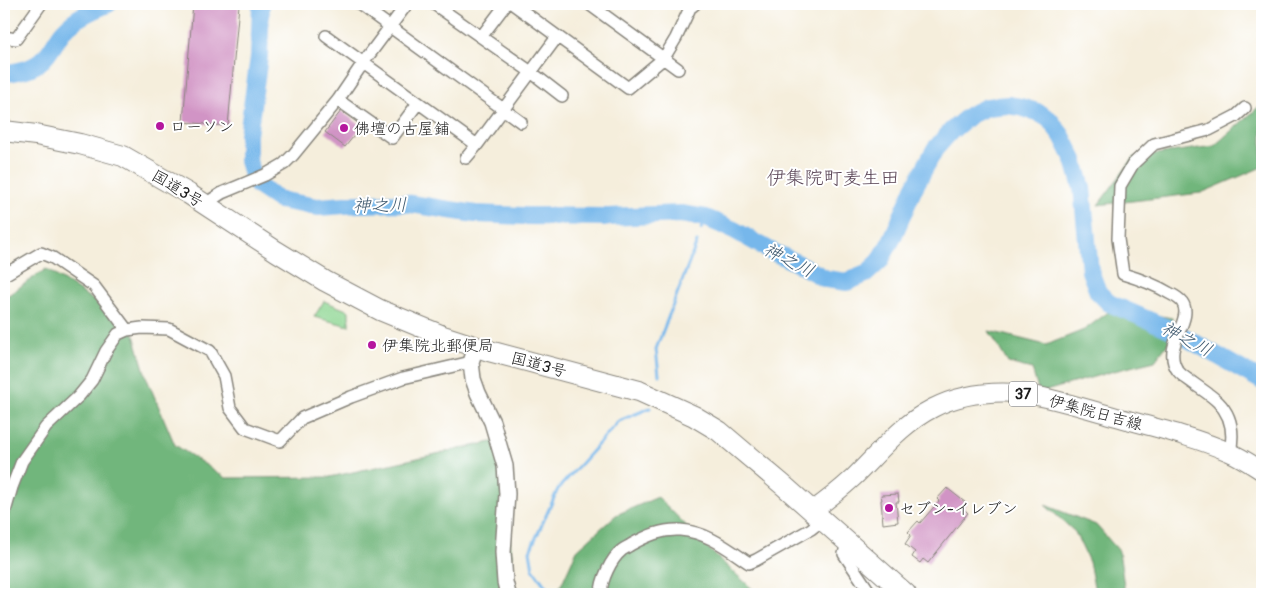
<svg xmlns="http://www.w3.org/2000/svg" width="1266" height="598" font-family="Pangolin,'Klee One',sans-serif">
<rect width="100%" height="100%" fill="#fff"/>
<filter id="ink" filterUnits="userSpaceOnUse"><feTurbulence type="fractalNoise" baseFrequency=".02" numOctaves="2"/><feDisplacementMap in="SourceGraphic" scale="10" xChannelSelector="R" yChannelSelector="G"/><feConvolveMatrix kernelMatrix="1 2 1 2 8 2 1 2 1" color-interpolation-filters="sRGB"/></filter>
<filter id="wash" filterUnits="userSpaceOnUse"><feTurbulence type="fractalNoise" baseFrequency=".0096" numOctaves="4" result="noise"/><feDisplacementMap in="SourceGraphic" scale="20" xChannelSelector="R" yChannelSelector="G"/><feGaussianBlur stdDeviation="1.12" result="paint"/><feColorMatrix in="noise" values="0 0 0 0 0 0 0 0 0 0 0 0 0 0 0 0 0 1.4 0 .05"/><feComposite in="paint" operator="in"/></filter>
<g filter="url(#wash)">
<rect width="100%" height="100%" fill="#f5eedc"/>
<path fill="#8cd591" stroke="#547856" d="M 324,301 L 349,311 L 349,326 L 314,317 Z"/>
<path fill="#71b67b" stroke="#46694c" d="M 1262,104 L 1262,167 L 1201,193 L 1098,205 L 1134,157 L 1214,146 Z
M 46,269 L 131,325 L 147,379 L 175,445 L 226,478 L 330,477 L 496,441 L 512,555 L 498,594 L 4,594 L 4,298 Z
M 1114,308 L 1172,318 L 1173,337 L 1155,361 L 1114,371 L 1039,393 L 1032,369 L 1008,363 L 989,331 L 1046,345 L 1084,330 Z
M 658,497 L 717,557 L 758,594 L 557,594 L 577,550 L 616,515 Z
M 1045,505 L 1096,525 L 1119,551 L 1124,586 L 1124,594 L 1090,594 L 1095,591 L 1089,562 L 1075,532 Z"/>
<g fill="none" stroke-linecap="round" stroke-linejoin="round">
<path stroke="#76b7eb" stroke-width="3" d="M 701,229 L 706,218
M 659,375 L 656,349 L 697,242
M 551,594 L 533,569 L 530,551 L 558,489 L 619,421 L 650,408"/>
<path stroke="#76b7eb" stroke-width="18" d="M 261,4 L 259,57 L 248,135 L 248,160 L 252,176 L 258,186 L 279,200 L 318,207 L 358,204 L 405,203 L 475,214 L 524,216 L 608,217 L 681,214 L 706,218 L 734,230 L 771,251 L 797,263 L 826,279 L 847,282 L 866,274 L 880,261 L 892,239 L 914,188 L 935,149 L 951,131 L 970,115 L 987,107 L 1008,105 L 1020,107 L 1037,112 L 1049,119 L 1062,136 L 1074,160 L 1082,188 L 1090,271 L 1098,292 L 1109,303 L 1174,331 L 1262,381
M 4,73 C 19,72 36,69 46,56 C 53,48 57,38 64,30 C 76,17 92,10 108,4"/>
</g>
<g id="blocks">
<path fill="#d194c5" d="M 193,4 L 224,4 L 239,5 L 228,126 L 183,122 Z
M 341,111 L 362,126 L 345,147 L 325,132 Z
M 947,488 L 966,503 L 963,508 L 968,513 L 928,563 L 923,559 L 920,563 L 912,557 L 915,552 L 905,544 L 911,535 L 908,532 L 918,521 L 920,523 L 939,501 L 937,499 Z
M 898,494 L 899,502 L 896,502 L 898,522 L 883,524 L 881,500 L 882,500 L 881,495 Z"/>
</g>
</g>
<g filter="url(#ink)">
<use href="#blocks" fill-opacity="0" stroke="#88857c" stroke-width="1"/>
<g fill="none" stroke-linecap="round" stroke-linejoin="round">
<defs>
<path id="street" d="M 359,4 L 521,122
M 434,4 L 531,72 L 562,96
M 513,4 L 628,88 L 664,58 L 676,38 L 690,8 L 695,4
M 589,4 L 678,69
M 326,36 L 477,145 L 557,37
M 4,37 L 16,39 L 41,4
M 481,37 L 506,4
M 338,100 L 392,138 L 418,103
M 466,158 L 477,145
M 205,204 L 222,193 L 265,175 L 284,164 L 293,155 L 338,100 L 363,63 L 407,4
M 4,275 L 41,253 L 53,258 L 94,286 L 127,330
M 1230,452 C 1234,434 1232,416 1218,402 C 1211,395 1201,389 1193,383 C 1189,380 1182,376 1178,371 C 1160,347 1195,320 1182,302 C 1179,298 1173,295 1169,293 C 1154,284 1140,279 1123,274 L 1118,239 L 1120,186 L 1133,164 L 1154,144 L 1209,130 L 1236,116 L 1245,108
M 4,515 L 12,487 L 22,461 L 46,427 L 79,396 L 92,380 L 106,351 L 118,334 L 127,330 L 142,328 L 169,329 L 210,351 L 224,376 L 230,408 L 245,428 L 280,441 L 302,418 L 351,397 L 403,378 L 471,362
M 847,543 L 844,554 L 871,594
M 601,594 C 601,580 611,559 622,550 C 625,548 629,546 632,544 C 647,536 662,529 680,530 C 707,532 727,548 749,563 L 756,560 L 811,529 L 816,525 L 820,518"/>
<path id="secondary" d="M 476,347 L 471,362 L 473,379 L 478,393 L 492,422 L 505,466 L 507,494 L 503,552 L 505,582 L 508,594"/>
<path id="primary" d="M 812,511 C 826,501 840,490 853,478 C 879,453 900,425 933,408 C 958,395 989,391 1018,393 C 1049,396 1083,408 1113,416 C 1152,427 1192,436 1229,452 C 1241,457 1251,464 1262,471"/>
<path id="highway" d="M 4,131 L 36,135 L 80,144 L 123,156 L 189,194 L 276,251 L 325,281 L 380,310 L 443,336 L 489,351 L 639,391 L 694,416 L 719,431 L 783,485 L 906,594"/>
</defs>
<use href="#street" stroke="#88857c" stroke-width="14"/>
<use href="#secondary" stroke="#88857c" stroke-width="18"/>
<use href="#primary" stroke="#88857c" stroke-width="20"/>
<use href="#highway" stroke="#88857c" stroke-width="22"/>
<use href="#street" stroke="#fff" stroke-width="11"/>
<use href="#secondary" stroke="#fff" stroke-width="15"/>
<use href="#primary" stroke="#fff" stroke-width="18"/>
<use href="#highway" stroke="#fff" stroke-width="20"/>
</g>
</g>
<g fill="#b5179e" stroke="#fff" stroke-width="2">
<circle cx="160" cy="126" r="5"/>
<circle cx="344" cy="128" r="5"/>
<circle cx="372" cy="345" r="5"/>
<circle cx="889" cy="508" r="5"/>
</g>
<g text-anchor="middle" stroke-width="4" stroke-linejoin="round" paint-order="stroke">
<rect fill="#fff" stroke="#606060" stroke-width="1" x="1009" y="381.5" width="28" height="25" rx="4"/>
<g font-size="15" font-weight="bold" fill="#1c1c1c">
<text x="1023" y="399">37</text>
</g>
<g font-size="16" fill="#1c1c1c" stroke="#fff" text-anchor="start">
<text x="170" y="132">ローソン</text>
<text x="354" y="134">佛壇の古屋鋪</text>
<text x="382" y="351">伊集院北郵便局</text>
<text x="899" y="514">セブン-イレブン</text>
</g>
<g font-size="16" fill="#1c1c1c" stroke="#fff">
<text transform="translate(178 188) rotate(31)" y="6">国道3号</text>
<text transform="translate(539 364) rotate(15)" y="6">国道3号</text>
<text transform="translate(1096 412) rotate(15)" y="6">伊集院日吉線</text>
</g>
<g font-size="18" font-style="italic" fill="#405a6f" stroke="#fff">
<text transform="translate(380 205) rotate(-1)" y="6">神之川</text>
<text transform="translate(789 260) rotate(27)" y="6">神之川</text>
<text transform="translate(1187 339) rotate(28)" y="6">神之川</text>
</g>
<g font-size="19" fill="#5b4657" stroke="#fff">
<text x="833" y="184">伊集院町麦生田</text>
</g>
</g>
<rect width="1266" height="598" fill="none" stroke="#fff" stroke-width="20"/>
</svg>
